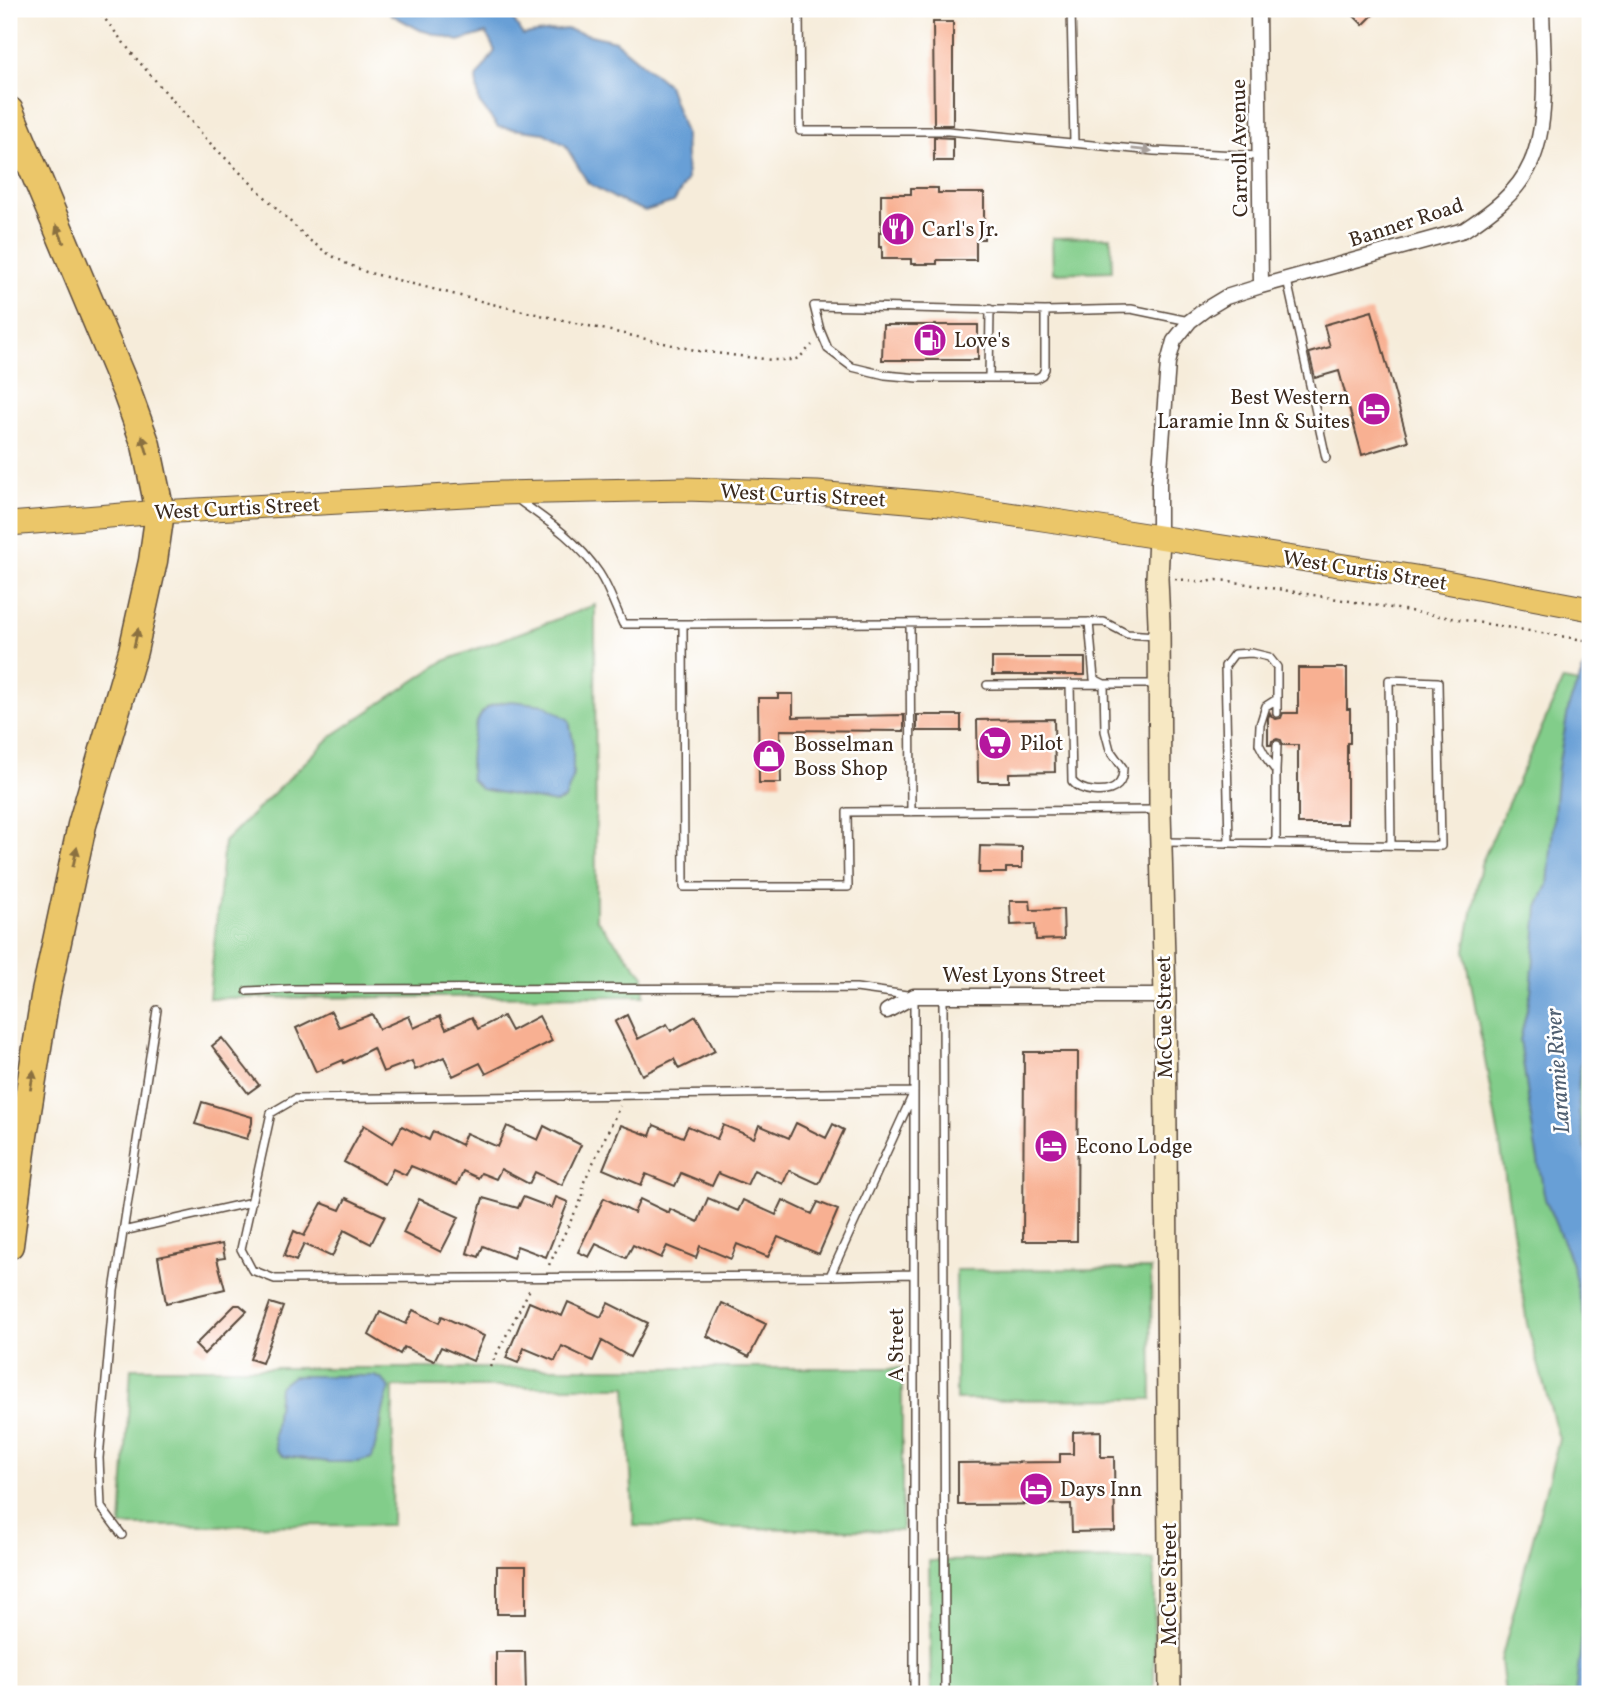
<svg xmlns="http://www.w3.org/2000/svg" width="1599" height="1703" font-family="Vollkorn,serif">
<rect width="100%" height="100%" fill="#fff"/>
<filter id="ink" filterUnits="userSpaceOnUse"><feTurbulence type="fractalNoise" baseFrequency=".0143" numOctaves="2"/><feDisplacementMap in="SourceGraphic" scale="14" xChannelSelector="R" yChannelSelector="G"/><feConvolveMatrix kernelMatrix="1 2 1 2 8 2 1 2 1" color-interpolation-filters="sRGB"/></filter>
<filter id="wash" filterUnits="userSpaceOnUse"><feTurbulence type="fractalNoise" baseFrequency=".00686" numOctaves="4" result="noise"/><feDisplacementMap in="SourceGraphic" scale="28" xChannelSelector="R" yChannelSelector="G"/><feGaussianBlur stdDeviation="1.57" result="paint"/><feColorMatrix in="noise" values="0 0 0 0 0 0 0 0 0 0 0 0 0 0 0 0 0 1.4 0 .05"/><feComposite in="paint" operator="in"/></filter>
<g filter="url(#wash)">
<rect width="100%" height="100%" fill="#f6ecda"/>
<path fill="#82cd8a" stroke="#5e7c54" stroke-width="2" fill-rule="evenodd" d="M 1111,237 L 1112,271 L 1053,273 L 1052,238 Z
M 595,605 L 596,919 L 644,976 L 644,996 L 209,998 L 224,842 L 333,735 L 444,661 Z
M 1563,680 L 1590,685 L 1590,1694 L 1505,1694 L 1501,1660 L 1559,1439 L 1527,1324 L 1500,1143 L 1465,950 L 1481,864 Z
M 1151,1269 L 1152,1399 L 956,1400 L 956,1270 Z
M 131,1368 L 902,1368 L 902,1531 L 634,1526 L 626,1387 L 393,1387 L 392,1525 L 121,1526 ZM 320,1376 L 375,1376 L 389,1388 L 383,1408 L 381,1427 L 358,1462 L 329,1462 L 283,1456 Z
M 1154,1559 L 1154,1694 L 931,1694 L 929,1561 Z"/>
<path fill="#689fd6" stroke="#52647a" stroke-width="2" d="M 387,9 L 516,9 L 510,15 L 523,35 L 566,29 L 615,41 L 668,85 L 685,133 L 687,180 L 674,202 L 645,211 L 618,200 L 588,183 L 565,145 L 544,133 L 498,127 L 479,102 L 476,78 L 495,51 L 486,33 L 459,41 L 420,30 L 392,15 Z
M 1590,661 L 1590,1035 C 1572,1074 1577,1124 1590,1164 L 1590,1342 L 1571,1261 L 1545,1199 L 1533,1133 L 1520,1040 L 1531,992 L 1538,907 L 1548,885 L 1558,767 L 1569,705 L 1584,668 Z
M 512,701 L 545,705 L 569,720 L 573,741 L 573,778 L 565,799 L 555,803 L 481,789 L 471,779 C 469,759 470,717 490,706 C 496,703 505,702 512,701 Z
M 293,1376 L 375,1376 L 383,1380 L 390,1388 C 381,1411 379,1435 372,1458 L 358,1462 L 329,1462 L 283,1456 L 276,1449 L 274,1436 L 279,1387 Z
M 1590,1524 L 1590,1694 L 1575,1694 L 1582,1636 L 1582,1587 Z"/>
<g id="blocks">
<path fill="#f8b092" d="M 1347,9 L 1379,9 L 1363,25 Z
M 933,22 L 953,22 L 953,125 L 934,125 Z
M 934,137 L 953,138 L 953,161 L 934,161 Z
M 911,188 L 938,188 L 938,193 L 984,193 L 984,239 L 976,239 L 976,260 L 937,260 L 937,264 L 911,264 L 911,259 L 882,259 L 882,247 L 879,247 L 879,232 L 881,232 L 881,194 L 911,194 Z
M 1372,311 L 1408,441 L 1362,455 L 1339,371 L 1315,378 L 1309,353 L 1330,347 L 1324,325 Z
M 883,325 L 978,325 L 978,360 L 882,360 Z
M 992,658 L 1085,658 L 1085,675 L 992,675 Z
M 1298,668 L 1347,668 L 1347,709 L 1350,709 L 1350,743 L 1347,743 L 1347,824 L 1298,824 L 1298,745 L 1283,745 L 1281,740 L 1277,739 L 1272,741 L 1271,745 L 1268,745 L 1268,718 L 1270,713 L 1272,717 L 1276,719 L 1281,718 L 1283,713 L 1298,713 Z
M 778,694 L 793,694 L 793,717 L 904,715 L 904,731 L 780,730 L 781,783 L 759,783 L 758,698 L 778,698 Z
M 917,715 L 961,715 L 961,731 L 917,731 Z
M 1054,719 L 1055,772 L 1009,773 L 1009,782 L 978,782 L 977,720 Z
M 980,846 L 1022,847 L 1022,868 L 1006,868 L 1006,873 L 979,873 Z
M 1010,901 L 1030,901 L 1031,910 L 1063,909 L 1064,939 L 1036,940 L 1035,924 L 1011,925 Z
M 331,1011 L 339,1027 L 372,1014 L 379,1029 L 409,1016 L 414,1028 L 440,1016 L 446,1029 L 472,1017 L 478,1029 L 503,1016 L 511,1031 L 539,1016 L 552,1041 L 486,1074 L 480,1063 L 453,1076 L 444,1057 L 415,1070 L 412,1061 L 383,1072 L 373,1048 L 344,1063 L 343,1060 L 316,1072 L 296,1028 Z
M 627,1015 L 638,1039 L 667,1024 L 671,1031 L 696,1016 L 715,1051 L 679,1069 L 674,1059 L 642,1075 L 615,1022 Z
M 222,1038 L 259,1085 L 248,1093 L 212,1046 Z
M 1024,1052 L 1078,1052 L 1077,1241 L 1023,1241 Z
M 202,1102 L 252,1117 L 252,1123 L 247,1139 L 195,1124 Z
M 796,1123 L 826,1138 L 833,1124 L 844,1130 L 819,1184 L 789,1170 L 783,1184 L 754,1170 L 747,1185 L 718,1173 L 712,1186 L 681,1173 L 675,1186 L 646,1174 L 641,1185 L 603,1169 L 621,1125 L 650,1136 L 654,1125 L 683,1137 L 688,1126 L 717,1139 L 723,1125 L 754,1138 L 759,1125 L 789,1138 Z
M 364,1125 L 393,1143 L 402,1126 L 429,1140 L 433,1131 L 461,1145 L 466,1133 L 498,1147 L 507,1126 L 538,1140 L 544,1126 L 581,1145 L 562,1185 L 535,1172 L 529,1184 L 501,1169 L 496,1179 L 481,1173 L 478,1178 L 463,1171 L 457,1185 L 411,1166 L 406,1175 L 393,1169 L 385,1184 L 344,1162 Z
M 523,1197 L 552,1208 L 556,1197 L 568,1202 L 546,1257 L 517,1246 L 513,1258 L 483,1246 L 479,1257 L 467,1253 L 483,1198 L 518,1208 Z
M 346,1198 L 385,1216 L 371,1244 L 344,1230 L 332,1257 L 304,1244 L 296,1261 L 284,1256 L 294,1231 L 304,1236 L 322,1203 L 340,1210 Z
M 604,1198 L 634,1213 L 640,1199 L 669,1213 L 670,1209 L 698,1222 L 708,1198 L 738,1211 L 743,1200 L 776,1215 L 783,1200 L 812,1214 L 818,1202 L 838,1210 L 819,1254 L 778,1237 L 768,1257 L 737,1244 L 731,1259 L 700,1246 L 696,1258 L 667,1246 L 661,1258 L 633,1245 L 626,1258 L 596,1244 L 589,1257 L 578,1252 Z
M 419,1199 L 459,1217 L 441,1252 L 403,1233 Z
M 222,1244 L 225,1258 L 217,1259 L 225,1289 L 166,1303 L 158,1257 Z
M 529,1302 L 562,1316 L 568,1302 L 601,1317 L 608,1303 L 648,1323 L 630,1357 L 602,1341 L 593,1361 L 562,1346 L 555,1361 L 524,1348 L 518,1363 L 506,1358 Z
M 270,1303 L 283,1307 L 262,1363 L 250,1359 Z
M 722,1303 L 766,1324 L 749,1357 L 707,1336 Z
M 235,1305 L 240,1305 L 247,1311 L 204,1354 L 195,1345 Z
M 413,1310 L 439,1323 L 442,1316 L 484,1336 L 473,1361 L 441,1347 L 434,1361 L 404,1347 L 400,1354 L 369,1335 L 380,1312 L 406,1324 Z
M 1101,1431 L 1101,1457 L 1114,1457 L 1115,1531 L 1072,1532 L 1071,1504 L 958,1505 L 958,1463 L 1060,1462 L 1060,1454 L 1073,1454 L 1073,1432 Z
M 497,1566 L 526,1566 L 526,1614 L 497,1614 Z
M 496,1652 L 525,1652 L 526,1694 L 496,1694 Z"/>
</g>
</g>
<g filter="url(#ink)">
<use href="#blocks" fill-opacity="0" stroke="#57473a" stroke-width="2"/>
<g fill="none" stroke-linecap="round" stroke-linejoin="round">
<defs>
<path id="lane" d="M 799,9 L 800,131 L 948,131 L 1154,151 L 1259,156
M 1071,9 L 1074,143
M 1287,280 L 1326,458
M 1045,311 L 1045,369 L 1042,375 L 1037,378 L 919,378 L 885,375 L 852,367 L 828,349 L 820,330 L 814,306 L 1045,311 L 1131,309 L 1189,321
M 989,378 L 990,309
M 517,499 C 548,521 578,541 599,573 C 609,588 615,607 623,624 L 683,624 L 684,887 L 848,887 L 847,812 L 1159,810
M 1089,622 L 1094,679 L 1104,684 L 1155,684
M 910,623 L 911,812
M 683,624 L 1104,622 L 1127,634 L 1156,636
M 987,685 L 1104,684 L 1105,731 L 1110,750 L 1123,768 C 1123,774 1122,781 1118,785 C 1107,796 1080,792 1072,781 L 1070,684
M 1277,699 L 1277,713
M 1276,771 L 1277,745
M 1165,842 L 1441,846 L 1438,682 L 1389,680 L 1391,845
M 1229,843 L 1225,666 L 1234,654 L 1252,653 L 1269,657 L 1277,667 L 1277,699 L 1266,706 L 1260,725 L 1259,744 L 1267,759 L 1276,771 L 1276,843
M 247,991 L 290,989 L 856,988 L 914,996 L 914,1694
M 943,996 L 945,1694
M 123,1231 L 252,1202
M 830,1276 L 914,1092 L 295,1099 L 271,1113 L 241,1249 L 252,1270 L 275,1279 L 830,1276 L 913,1274
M 122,1535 L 101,1507 L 99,1458 L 114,1291 L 157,1010"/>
<path id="street" d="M 1258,9 L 1261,286
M 1159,538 L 1159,483 L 1168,363 L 1174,341 L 1190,321 L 1206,309 L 1226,297 L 1261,286 L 1464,230 C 1490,213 1518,193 1531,163 C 1550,121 1543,55 1542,9
M 887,1011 L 914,996 L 1165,996"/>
<path id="secondary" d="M 1159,538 L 1157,578 L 1159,623 L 1160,810 L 1165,996 L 1170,1694"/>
<path id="primary" d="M 9,524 L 160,512 L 501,493 L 685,489 L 817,493 L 941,504 L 1049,520 L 1435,580 L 1590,609"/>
<path id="highway" d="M 9,111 L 126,390 L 146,445 L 160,512 L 153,561 L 133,651 L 82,825 L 45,997 L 23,1136 L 9,1245"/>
</defs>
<use href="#lane" stroke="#57473a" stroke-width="10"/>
<use href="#street" stroke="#57473a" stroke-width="17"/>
<use href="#secondary" stroke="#57473a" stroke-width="24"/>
<use href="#primary" stroke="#57473a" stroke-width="25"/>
<use href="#highway" stroke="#57473a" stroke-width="31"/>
<path stroke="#57473a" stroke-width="2.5" stroke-dasharray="2 5" stroke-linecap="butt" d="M 97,9 L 134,56 L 210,143 L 308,239 L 327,253 L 345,263 L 366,272 L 492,304 L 699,351 L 772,360 L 793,360 L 799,358 L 812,345
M 1175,579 L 1206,582 L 1217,580 L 1229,581 L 1590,641
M 549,1265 L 583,1196 L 583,1184 L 620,1106
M 490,1367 L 530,1289"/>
<use href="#lane" stroke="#fff" stroke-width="7"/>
<use href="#street" stroke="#fff" stroke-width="14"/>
<use href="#secondary" stroke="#f7e8c3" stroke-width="21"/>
<use href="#primary" stroke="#ebc669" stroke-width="23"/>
<use href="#highway" stroke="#ebc669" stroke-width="28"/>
</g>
<defs><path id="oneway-solid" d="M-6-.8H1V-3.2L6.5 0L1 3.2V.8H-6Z" transform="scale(1.75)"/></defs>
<use fill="#a79f9a" href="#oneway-solid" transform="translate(1142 150) rotate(6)"/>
<g fill="#8a7040">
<use href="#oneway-solid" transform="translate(60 234) rotate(-113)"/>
<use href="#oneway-solid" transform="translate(145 445) rotate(-106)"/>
<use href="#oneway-solid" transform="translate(136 638) rotate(-77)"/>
<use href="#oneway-solid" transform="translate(75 857) rotate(-78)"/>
<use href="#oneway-solid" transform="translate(32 1080) rotate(-81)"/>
</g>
</g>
<defs>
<symbol id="restaurant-disc" viewBox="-11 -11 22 22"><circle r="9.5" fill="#b5179e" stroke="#fff"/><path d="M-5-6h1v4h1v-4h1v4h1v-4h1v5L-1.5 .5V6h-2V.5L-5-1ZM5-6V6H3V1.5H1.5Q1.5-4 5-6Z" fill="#fff"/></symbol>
<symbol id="fuel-disc" viewBox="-11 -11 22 22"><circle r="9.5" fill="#b5179e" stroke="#fff"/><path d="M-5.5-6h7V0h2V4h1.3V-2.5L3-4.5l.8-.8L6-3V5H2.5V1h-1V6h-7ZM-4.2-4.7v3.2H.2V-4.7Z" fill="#fff"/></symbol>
<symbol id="hotel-disc" viewBox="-11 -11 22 22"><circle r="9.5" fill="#b5179e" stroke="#fff"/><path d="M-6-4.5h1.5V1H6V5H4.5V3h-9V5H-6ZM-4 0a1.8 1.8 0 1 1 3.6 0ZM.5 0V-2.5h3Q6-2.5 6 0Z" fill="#fff"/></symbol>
<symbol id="supermarket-disc" viewBox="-11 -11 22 22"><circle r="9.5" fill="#b5179e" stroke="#fff"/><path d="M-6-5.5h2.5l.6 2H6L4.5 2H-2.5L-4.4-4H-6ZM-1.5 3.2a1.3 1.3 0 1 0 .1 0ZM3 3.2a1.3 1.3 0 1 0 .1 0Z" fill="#fff"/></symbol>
<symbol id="shop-disc" viewBox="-11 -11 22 22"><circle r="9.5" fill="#b5179e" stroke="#fff"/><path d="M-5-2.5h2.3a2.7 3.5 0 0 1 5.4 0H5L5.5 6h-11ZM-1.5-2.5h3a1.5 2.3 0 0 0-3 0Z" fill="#fff"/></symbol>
</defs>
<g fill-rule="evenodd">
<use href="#restaurant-disc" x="879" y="210" width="38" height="38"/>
<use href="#fuel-disc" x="911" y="321" width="38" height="38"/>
<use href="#hotel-disc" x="1355" y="390" width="38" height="38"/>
<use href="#supermarket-disc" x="976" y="724" width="38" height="38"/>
<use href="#shop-disc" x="750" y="737" width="38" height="38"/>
<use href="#hotel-disc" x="1032" y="1127" width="38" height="38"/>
<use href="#hotel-disc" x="1017" y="1470" width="38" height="38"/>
</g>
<g text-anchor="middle" stroke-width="5" stroke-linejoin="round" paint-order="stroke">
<g font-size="21" fill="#3b2a1e" stroke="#fff">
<text transform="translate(1239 148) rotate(-91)" y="7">Carroll Avenue</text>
<text transform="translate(1406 222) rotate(-18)" y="7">Banner Road</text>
<text transform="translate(803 495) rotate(3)" y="7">West Curtis Street</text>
<text transform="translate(237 508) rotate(-3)" y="7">West Curtis Street</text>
<text transform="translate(1365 570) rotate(9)" y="7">West Curtis Street</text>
<text x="1024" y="982">West Lyons Street</text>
<text transform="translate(1164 1017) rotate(-91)" y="7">McCue Street</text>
<text transform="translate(896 1345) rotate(-90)" y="7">A Street</text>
<text transform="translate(1169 1584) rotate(-90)" y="7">McCue Street</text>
</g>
<g font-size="21" fill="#3b2a1e" stroke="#fff" text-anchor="start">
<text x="922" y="236">Carl's Jr.</text>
<text x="954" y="347">Love's</text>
<text x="1350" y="404" text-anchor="end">Best Western<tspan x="1350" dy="24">Laramie Inn &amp; Suites</tspan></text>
<text x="1020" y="750">Pilot</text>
<text x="794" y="751">Bosselman<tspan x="794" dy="24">Boss Shop</tspan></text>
<text x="1076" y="1153">Econo Lodge</text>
<text x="1060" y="1496">Days Inn</text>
</g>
<g font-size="23" font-style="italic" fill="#4f5f71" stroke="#fff">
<text transform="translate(1557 1071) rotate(-94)" y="8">Laramie River</text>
</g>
</g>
<rect width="1599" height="1703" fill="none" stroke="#fff" stroke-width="35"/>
</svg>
